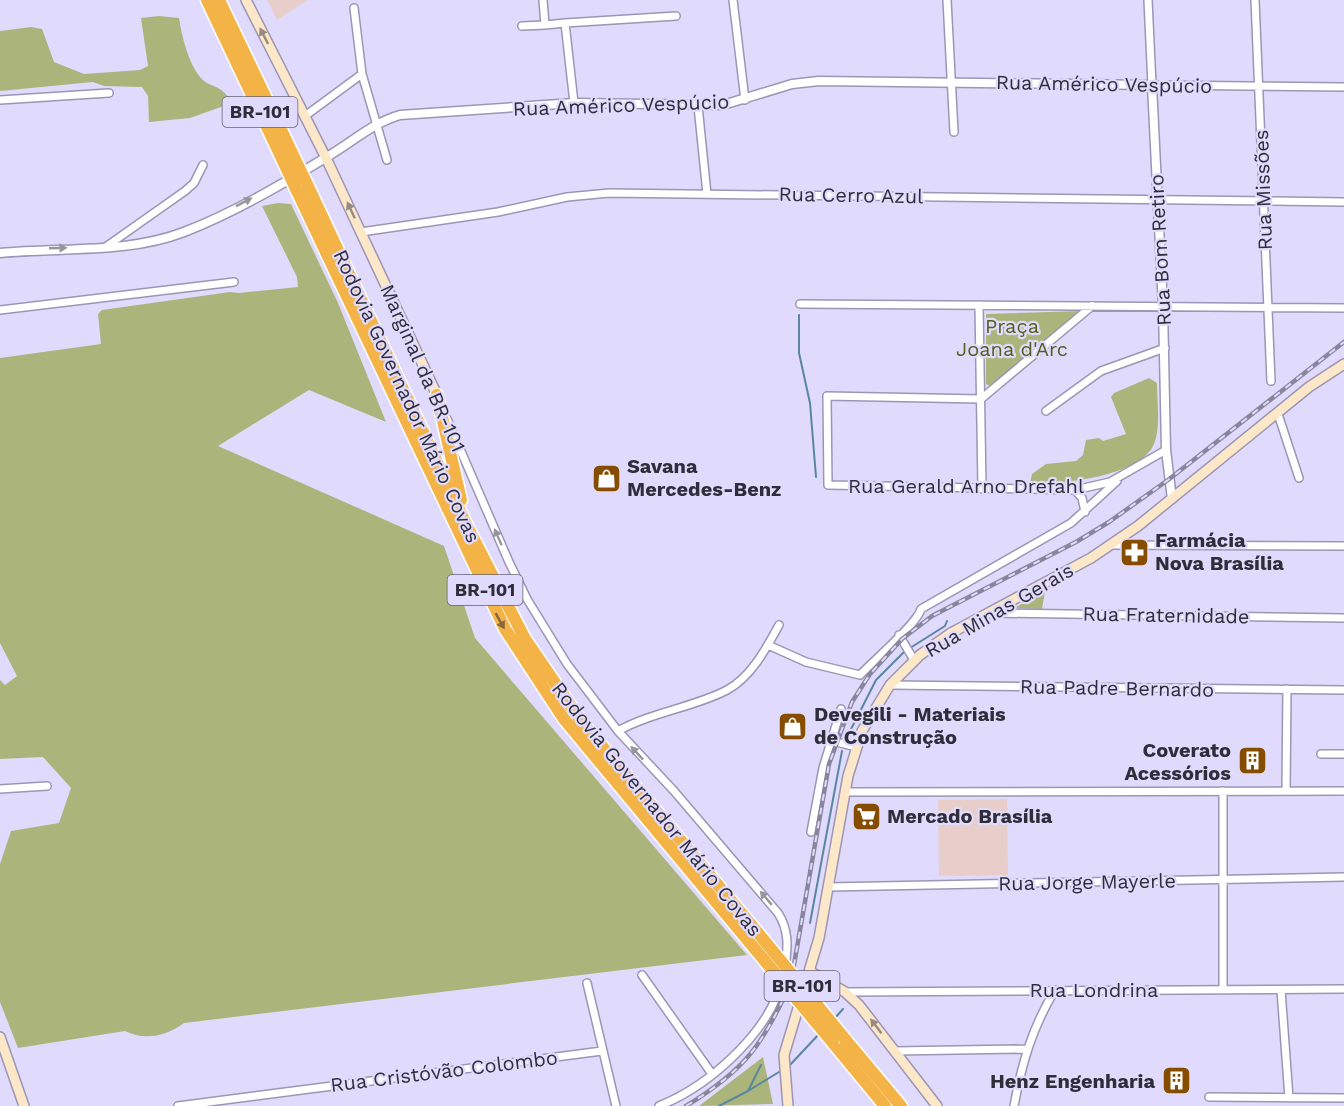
<svg xmlns="http://www.w3.org/2000/svg" width="1344" height="1106" font-family="'Work Sans',sans-serif">
<rect width="100%" height="100%" fill="#e0dafc"/>
<path fill="#e8cecb" d="M 267,0 L 308,0 L 277,20 Z
M 1007,799 L 1008,875 L 939,876 L 938,800 Z"/>
<path fill="#abb57b" d="M 159,16 L 179,18 C 182,37 188,62 200,77 C 210,89 220,82 232,103 L 190,118 L 149,122 L 148,96 L 142,87 L 104,86 L 93,82 L 0,91 L 0,31 L 31,27 L 42,29 L 54,62 L 84,74 L 140,70 L 148,66 L 141,18 Z
M 278,203 L 291,204 L 338,303 L 386,422 L 309,390 L 218,446 L 444,546 L 475,638 L 747,955 L 184,1023 C 167,1036 144,1041 125,1031 L 18,1048 L 0,1002 L 0,864 L 11,831 L 59,823 L 71,788 L 43,757 L 0,759 L 0,680 L 5,685 L 17,676 L 0,643 L 0,358 L 101,344 L 98,314 L 102,310 L 230,292 L 239,293 L 298,287 L 297,277 L 262,206 Z
M 1082,311 L 992,387 L 986,384 L 986,314 Z
M 1149,378 L 1157,383 C 1157,401 1161,427 1154,444 C 1140,477 1061,484 1030,484 L 1032,474 L 1046,464 L 1076,461 L 1083,455 L 1086,440 L 1099,438 L 1103,441 L 1126,434 L 1111,397 L 1114,393 Z
M 1045,592 L 1042,609 L 1014,608 Z
M 763,1057 L 773,1104 L 699,1106 Z"/>
<g fill="none" stroke-linecap="round" stroke-linejoin="round">
<path stroke="#5a86a1" stroke-width="2" d="M 799,315 L 799,353 L 810,403 L 816,477
M 910,648 L 945,626 L 947,621
M 847,737 L 876,680 L 904,652
M 810,923 L 842,751
M 835,1018 L 843,1009
M 789,1066 L 820,1033
M 748,1091 L 779,1072
M 719,1106 L 748,1091 L 761,1065"/>
<defs>
<path id="minor" d="M 543,0 L 545,25 L 565,23
M 733,0 L 745,100
M 947,0 L 954,132
M 1148,0 L 1152,85 L 1344,87
M 1255,0 L 1271,381
M 354,8 L 362,74 L 387,160
M 522,26 L 545,25
M 0,100 L 109,93
M 574,103 L 565,23 L 676,16
M 698,106 L 707,194
M 305,116 L 362,74
M 361,232 L 498,212 L 567,197 L 609,193 L 1344,202
M 107,246 L 185,191 L 194,183 L 203,165
M 800,304 L 1344,308
M 979,305 L 982,489
M 1092,306 L 981,399 L 827,396 L 828,485 L 1075,490 L 1110,482 L 1166,450
M 0,310 L 234,282
M 1046,411 L 1101,371 L 1165,348
M 1278,414 L 1299,478
M 447,419 L 509,562 L 527,599 L 567,664 L 618,731 L 674,791 L 778,913 C 789,930 788,947 785,966
M 1075,490 L 1082,498 L 1085,512
M 1111,545 L 1344,546
M 990,613 L 1344,618
M 899,635 L 914,660
M 768,645 L 806,662 L 860,675 C 874,660 917,624 921,609 L 1071,523 L 1117,481
M 890,685 L 1344,690
M 618,731 C 652,712 695,707 727,690 C 751,677 766,649 779,625
M 829,740 L 856,747
M 1321,754 L 1344,754
M 0,789 L 47,786
M 1286,791 L 1287,689
M 845,792 L 1344,791
M 811,832 L 823,768 L 841,709
M 829,887 L 1344,877
M 642,975 L 712,1074
M 587,983 L 616,1106
M 1223,990 L 1223,791
M 1281,990 L 1289,1098
M 845,992 L 1344,989
M 895,1051 L 1026,1049
M 1209,1097 L 1344,1098
M 178,1106 L 602,1051
M 659,1106 C 709,1086 769,1033 782,980
M 1014,1106 C 1022,1063 1032,1028 1055,990"/>
<path id="tertiary" d="M 0,253 C 61,247 127,254 184,232 C 233,213 281,185 325,158 C 350,144 372,123 400,115 L 574,103 L 723,105 L 792,84 L 819,81 L 1152,85 L 1163,307 L 1166,450 L 1172,499"/>
<path id="secondary" d="M 246,0 L 326,158 L 437,395
M 811,972 L 845,992 L 859,1005 L 937,1106
M 0,1037 L 24,1106
M 788,1106 L 784,1055 L 819,938 L 848,776 L 862,731 L 890,685 L 920,655 L 951,633 L 1091,558 L 1138,526 L 1309,387 L 1344,364"/>
<path id="motorway" d="M 207,0 L 284,163
M 219,0 L 294,157
M 306,182 L 466,524 L 525,639 L 581,721 L 758,933
M 296,189 L 505,629 L 564,719 L 750,943
M 437,395 L 461,500
M 845,1039 L 901,1106
M 833,1043 L 885,1106"/>
</defs>
<use href="#minor" stroke="#9c95b5" stroke-width="10"/>
<use href="#tertiary" stroke="#9c95b5" stroke-width="11"/>
<use href="#secondary" stroke="#9c95b5" stroke-width="12"/>
<use href="#motorway" stroke="#fff" stroke-width="15"/>
<use href="#minor" stroke="#fff" stroke-width="7"/>
<use href="#tertiary" stroke="#fff" stroke-width="8"/>
<use href="#secondary" stroke="#fce8c8" stroke-width="9"/>
<use href="#motorway" stroke="#f4b346" stroke-width="12"/>
<defs>
<path id="rail" d="M 686,1106 C 745,1070 763,1045 791,982 L 829,764 L 852,702 L 870,674 L 902,639 L 932,616 L 1076,542 L 1109,522 L 1168,480 L 1344,342"/>
</defs>
<use href="#rail" stroke="#89859d" stroke-width="4.5"/>
<use href="#rail" stroke="#e0dafc" stroke-width="2" stroke-dasharray="7" stroke-linecap="butt"/>
<defs>
<path id="motorway-bridge" d="M 294,157 L 306,182
M 284,163 L 296,189
M 758,933 L 845,1039
M 750,943 L 833,1043"/>
</defs>
<use href="#motorway-bridge" stroke="#fff" stroke-width="15" stroke-linecap="butt"/>
<use href="#motorway-bridge" stroke="#f4b346" stroke-width="12"/>
</g>
<defs><path id="oneway-solid" d="M-6-.8H1V-3.2L6.5 0L1 3.2V.8H-6Z" transform="scale(1.5)"/></defs>
<g fill="#968a81">
<use href="#oneway-solid" transform="translate(264 36) rotate(-117)"/>
<use href="#oneway-solid" transform="translate(351 210) rotate(-115)"/>
<use href="#oneway-solid" transform="translate(876 1026) rotate(-127)"/>
</g>
<g fill="#97969c">
<use href="#oneway-solid" transform="translate(244 202) rotate(-27)"/>
<use href="#oneway-solid" transform="translate(58 248) rotate(-2)"/>
<use href="#oneway-solid" transform="translate(498 537) rotate(-114)"/>
<use href="#oneway-solid" transform="translate(637 753) rotate(-133)"/>
<use href="#oneway-solid" transform="translate(766 898) rotate(-130)"/>
</g>
<use fill="#88693f" href="#oneway-solid" transform="translate(500 621) rotate(61)"/>
<defs>
<symbol id="shop-square" viewBox="-11 -11 22 22"><rect x="-9" y="-9" width="18" height="18" rx="4" fill="#864d00" stroke="#e0dafc"/><path d="M-5-2.5h2.3a2.7 3.5 0 0 1 5.4 0H5L5.5 6h-11ZM-1.5-2.5h3a1.5 2.3 0 0 0-3 0Z" fill="#fff"/></symbol>
<symbol id="pharmacy-square" viewBox="-11 -11 22 22"><rect x="-9" y="-9" width="18" height="18" rx="4" fill="#864d00" stroke="#e0dafc"/><path d="M-2-6h4v4h4v4h-4v4h-4v-4h-4v-4h4Z" fill="#fff"/></symbol>
<symbol id="building-square" viewBox="-11 -11 22 22"><rect x="-9" y="-9" width="18" height="18" rx="4" fill="#864d00" stroke="#e0dafc"/><path d="M-4-6H4V6H1V3H-1V6H-4ZM-2.5-4.3h1.7v1.8h-1.7ZM.8-4.3h1.7v1.8H.8ZM-2.5-1h1.7V.8h-1.7ZM.8-1h1.7V.8H.8Z" fill="#fff"/></symbol>
<symbol id="supermarket-square" viewBox="-11 -11 22 22"><rect x="-9" y="-9" width="18" height="18" rx="4" fill="#864d00" stroke="#e0dafc"/><path d="M-6-5.5h2.5l.6 2H6L4.5 2H-2.5L-4.4-4H-6ZM-1.5 3.2a1.3 1.3 0 1 0 .1 0ZM3 3.2a1.3 1.3 0 1 0 .1 0Z" fill="#fff"/></symbol>
</defs>
<g fill-rule="evenodd">
<use href="#shop-square" x="590" y="462" width="33" height="33"/>
<use href="#pharmacy-square" x="1118" y="536" width="33" height="33"/>
<use href="#shop-square" x="776" y="710" width="33" height="33"/>
<use href="#building-square" x="1236" y="744" width="33" height="33"/>
<use href="#supermarket-square" x="850" y="800" width="33" height="33"/>
<use href="#building-square" x="1160" y="1064" width="33" height="33"/>
</g>
<g text-anchor="middle" stroke-width="4.5" stroke-linejoin="round" paint-order="stroke">
<g fill="#e0dafc" stroke="#646174" stroke-width="1.5">
<rect x="222.5" y="97" width="75" height="30" rx="4.5"/>
<rect x="447.5" y="575" width="75" height="30" rx="4.5"/>
<rect x="764.5" y="971" width="75" height="30" rx="4.5"/>
</g>
<g font-size="18" font-weight="bold" fill="#2f2d3a">
<text x="260" y="118">BR-101</text>
<text x="485" y="596">BR-101</text>
<text x="802" y="992">BR-101</text>
</g>
<g font-size="20" fill="#2f2d3a" stroke="#e0dafc">
<text transform="translate(1104 84) rotate(1)" y="7">Rua Américo Vespúcio</text>
<text transform="translate(621 105) rotate(-2)" y="7">Rua Américo Vespúcio</text>
<text transform="translate(1263 190) rotate(-92)" y="7">Rua Missões</text>
<text transform="translate(851 195) rotate(1)" y="7">Rua Cerro Azul</text>
<text transform="translate(1160 250) rotate(-93)" y="7">Rua Bom Retiro</text>
<text transform="translate(423 368) rotate(66)" y="7">Marginal da BR-101</text>
<text transform="translate(407 396) rotate(65)" y="7">Rodovia Governador Mário Covas</text>
<text x="966" y="493">Rua Gerald Arno Drefahl</text>
<text transform="translate(999 610) rotate(-30)" y="7">Rua Minas Gerais</text>
<text transform="translate(1166 615) rotate(1)" y="7">Rua Fraternidade</text>
<text transform="translate(1117 688) rotate(1)" y="7">Rua Padre Bernardo</text>
<text transform="translate(657 809) rotate(51)" y="7">Rodovia Governador Mário Covas</text>
<text transform="translate(1087 882) rotate(-1)" y="7">Rua Jorge Mayerle</text>
<text x="1094" y="997">Rua Londrina</text>
<text transform="translate(444 1071) rotate(-7)" y="7">Rua Cristóvão Colombo</text>
</g>
<g font-size="20" fill="#555d1b" stroke="#e0dafc">
<text x="1012" y="333">Praça<tspan x="1012" dy="23">Joana d'Arc</tspan></text>
</g>
<g font-size="20" font-weight="bold" fill="#2f2d3a" stroke="#e0dafc" text-anchor="start">
<text x="627" y="473">Savana<tspan x="627" dy="23">Mercedes-Benz</tspan></text>
<text x="1155" y="547">Farmácia<tspan x="1155" dy="23">Nova Brasília</tspan></text>
<text x="814" y="721">Devegili - Materiais<tspan x="814" dy="23">de Construção</tspan></text>
<text x="1231" y="757" text-anchor="end">Coverato<tspan x="1231" dy="23">Acessórios</tspan></text>
<text x="887" y="823">Mercado Brasília</text>
<text x="1155" y="1088" text-anchor="end">Henz Engenharia</text>
</g>
</g>
</svg>
